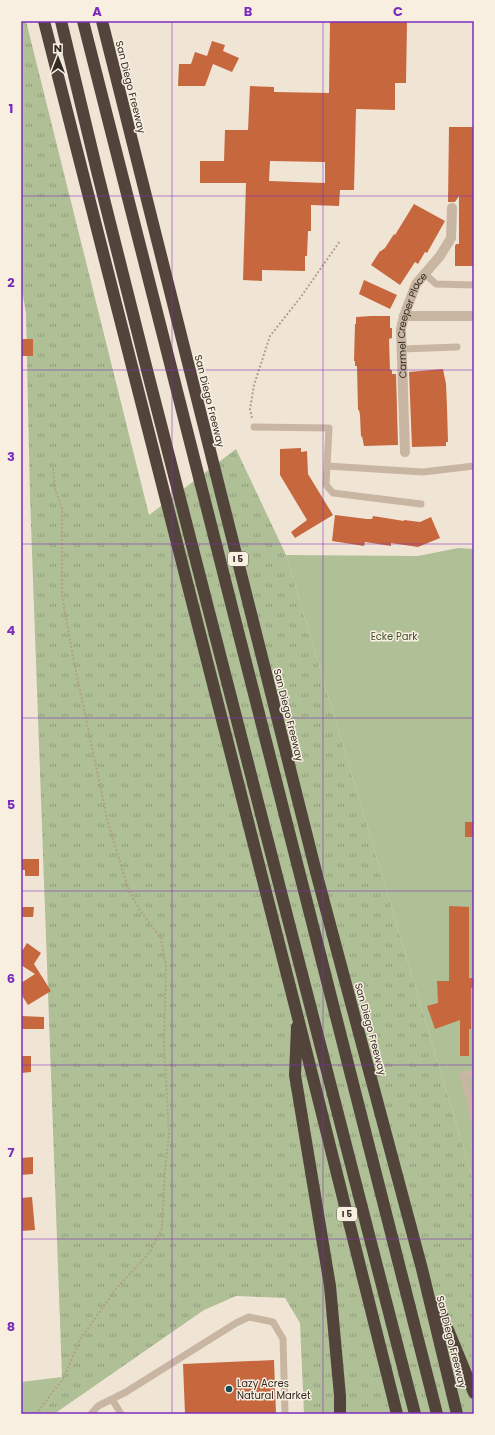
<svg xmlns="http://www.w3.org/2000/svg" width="495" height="1435" font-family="Poppins,sans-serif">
<defs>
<pattern id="grass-tufts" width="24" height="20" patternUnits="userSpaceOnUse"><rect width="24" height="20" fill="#afbf96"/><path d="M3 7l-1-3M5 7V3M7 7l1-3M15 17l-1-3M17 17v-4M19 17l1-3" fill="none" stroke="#8f9b7a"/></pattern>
</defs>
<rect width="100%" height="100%" fill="#f0e5d5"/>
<path fill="url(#grass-tufts)" d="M 21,21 L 26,21 L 149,515 L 236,449 L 286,555 L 474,1183 L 474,1414 L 304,1414 L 300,1323 L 285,1298 L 236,1296 L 204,1310 L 54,1414 L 43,1414 L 62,1377 L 30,497 L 26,314 L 21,284 Z"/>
<path fill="#afbf96" d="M 458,548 L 474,549 L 474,1183 L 286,555 L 418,556 Z
M 62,1377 L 43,1414 L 21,1414 L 21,1382 Z"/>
<path fill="#c6673e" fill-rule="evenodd" d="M 330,21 L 407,21 L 406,83 L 395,83 L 395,110 L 356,109 L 354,190 L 340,190 L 339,206 L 311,205 L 311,231 L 308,231 L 307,256 L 305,256 L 305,271 L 262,270 L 262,281 L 243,280 L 246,183 L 200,183 L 200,161 L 224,161 L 225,130 L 248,130 L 250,86 L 274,87 L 274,92 L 329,93 ZM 270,161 L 325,162 L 325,183 L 269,181 Z
M 212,41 L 225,45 L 223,51 L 239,58 L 232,72 L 213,64 L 205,86 L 178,86 L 179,64 L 191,64 L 195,52 L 207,56 Z
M 449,127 L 474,127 L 474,266 L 455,266 L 455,246 L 456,244 L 459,244 L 459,196 L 455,202 L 448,202 Z
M 414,204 L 445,221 L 427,253 L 425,252 L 418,264 L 415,262 L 400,285 L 371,265 L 380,251 L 381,251 L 385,248 L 394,234 L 395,235 Z
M 364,280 L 397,295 L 390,309 L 359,294 Z
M 371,316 L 390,316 L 390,328 L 392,328 L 392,338 L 389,339 L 390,370 L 392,370 L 392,374 L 396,374 L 398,445 L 364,446 L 362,436 L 361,437 L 360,415 L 359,410 L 358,410 L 357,366 L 355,366 L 355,361 L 354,361 L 355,324 L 356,324 L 356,317 Z
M 21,339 L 33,339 L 33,356 L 21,356 Z
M 443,369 L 446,384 L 447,407 L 448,442 L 446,442 L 446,446 L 412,447 L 409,372 Z
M 301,448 L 301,452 L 307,451 L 308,474 L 333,515 L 295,538 L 291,532 L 307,520 L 280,475 L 280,449 Z
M 335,515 L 367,519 L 372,519 L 373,516 L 404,521 L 404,520 L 420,522 L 431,517 L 440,538 L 418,547 L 391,543 L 391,546 L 365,542 L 364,546 L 332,541 Z
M 465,822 L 474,822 L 474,837 L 465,837 Z
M 21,859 L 39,859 L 39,876 L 25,876 L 25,870 L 21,870 Z
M 449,906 L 469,907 L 469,978 L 474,978 L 474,988 L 471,988 L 471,1029 L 469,1029 L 469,1056 L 460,1056 L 460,1020 L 435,1029 L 427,1006 L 438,1003 L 437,981 L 449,981 Z
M 21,907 L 34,907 L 33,917 L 21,917 Z
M 27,943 L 41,953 L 34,964 L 51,991 L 28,1005 L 21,994 L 21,983 L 35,974 L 21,965 L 21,953 Z
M 21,1016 L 44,1017 L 44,1029 L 21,1029 Z
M 21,1056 L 31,1056 L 31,1072 L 21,1073 Z
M 33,1157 L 33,1174 L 21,1175 L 21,1158 Z
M 32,1197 L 35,1230 L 21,1231 L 21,1198 Z
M 274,1360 L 276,1414 L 185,1414 L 183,1364 Z"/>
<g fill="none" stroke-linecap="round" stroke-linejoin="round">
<path stroke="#b3a08c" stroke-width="2" stroke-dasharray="2 2" stroke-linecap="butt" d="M 252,418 L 250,409 L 254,385 L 270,336 L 300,298 L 340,241
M 36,1414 L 63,1379 L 81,1338 L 116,1289 L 150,1252 L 162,1228 L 165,1169 L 169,1135 L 164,1043 L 166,967 L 161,938 L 141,912 L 129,891 L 108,823 L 74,662 L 62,596 L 62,508 L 55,489 L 53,468"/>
<path stroke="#c8b6a2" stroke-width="7" d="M 425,274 L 436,284 L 474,285
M 402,349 L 457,347
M 254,427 L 329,428 L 326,485 L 333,493 L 421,504
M 327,466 L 423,472 L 474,466
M 474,1074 L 463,1074 L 474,1119
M 112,1399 L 121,1414
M 91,1414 L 98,1406 L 126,1392 L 236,1323 L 249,1317 L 273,1322 L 283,1339 L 285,1414"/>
<g stroke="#c8b6a2" stroke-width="10">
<path d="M 404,316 L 474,316"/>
<path id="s1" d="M 405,452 L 401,329 L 404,316 L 416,284 L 440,256 L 451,238 L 452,208"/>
</g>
<path stroke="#53443b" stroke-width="12" d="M 44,21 L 297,1014 L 397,1414
M 61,21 L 97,171 L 147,370 L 415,1414
M 83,21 L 437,1414
M 102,21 L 316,872 L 422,1269 L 457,1414
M 297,1027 L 295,1075 L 330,1286 L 340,1396 L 340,1414
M 437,1303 L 474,1393"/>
</g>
<path fill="none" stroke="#7b2cbf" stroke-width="1" stroke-opacity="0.55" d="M 172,21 L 172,1414M 323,21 L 323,1414M 21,196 L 474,196M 21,370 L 474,370M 21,544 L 474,544M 21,718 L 474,718M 21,891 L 474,891M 21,1065 L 474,1065M 21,1239 L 474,1239"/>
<circle fill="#1a4c53" stroke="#f8efe1" stroke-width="1.5" cx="229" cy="1389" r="4"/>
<g text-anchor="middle" stroke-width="3" stroke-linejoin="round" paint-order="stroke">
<g fill="#f8efe1" stroke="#6d655d" stroke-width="1">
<rect x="228" y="552" width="20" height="14" rx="3"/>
<rect x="337" y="1207" width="20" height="14" rx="3"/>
</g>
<g font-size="9" font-weight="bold" fill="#322a24">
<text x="238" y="562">I 5</text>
<text x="347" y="1217">I 5</text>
</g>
<g font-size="10" fill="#322a24" stroke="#f8efe1">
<text transform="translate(131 87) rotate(76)" y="4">San Diego Freeway</text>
<text dy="4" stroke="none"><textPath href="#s1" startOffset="129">Carmel Creeper Place</textPath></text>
<text transform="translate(210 401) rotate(76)" y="4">San Diego Freeway</text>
<text transform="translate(289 715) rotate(76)" y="4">San Diego Freeway</text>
<text transform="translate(371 1029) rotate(75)" y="4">San Diego Freeway</text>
<text transform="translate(452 1342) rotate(76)" y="4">San Diego Freeway</text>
</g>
<g font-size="10" fill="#3f5028" stroke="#f8efe1">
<text x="394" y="640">Ecke Park</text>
</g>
<g font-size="10" fill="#322a24" stroke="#f8efe1" text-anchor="start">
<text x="237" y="1387">Lazy Acres<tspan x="237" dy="12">Natural Market</tspan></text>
</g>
</g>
<rect width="495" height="1435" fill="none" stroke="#f8efe1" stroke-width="44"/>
<g transform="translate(58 58)" stroke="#f8efe1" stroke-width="3" paint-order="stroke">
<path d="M0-3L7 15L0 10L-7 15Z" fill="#322a24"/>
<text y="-6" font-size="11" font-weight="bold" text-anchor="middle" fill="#322a24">N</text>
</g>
<rect x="22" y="22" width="451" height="1391" fill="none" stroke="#7b2cbf" stroke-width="1.5"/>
<g font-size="13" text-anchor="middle" font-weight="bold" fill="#7b2cbf">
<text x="97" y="16">A</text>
<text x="248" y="16">B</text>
<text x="398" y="16">C</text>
<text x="11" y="113">1</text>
<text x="11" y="287">2</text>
<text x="11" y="461">3</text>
<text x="11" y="635">4</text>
<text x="11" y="809">5</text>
<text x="11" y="983">6</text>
<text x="11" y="1157">7</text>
<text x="11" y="1331">8</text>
</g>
</svg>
